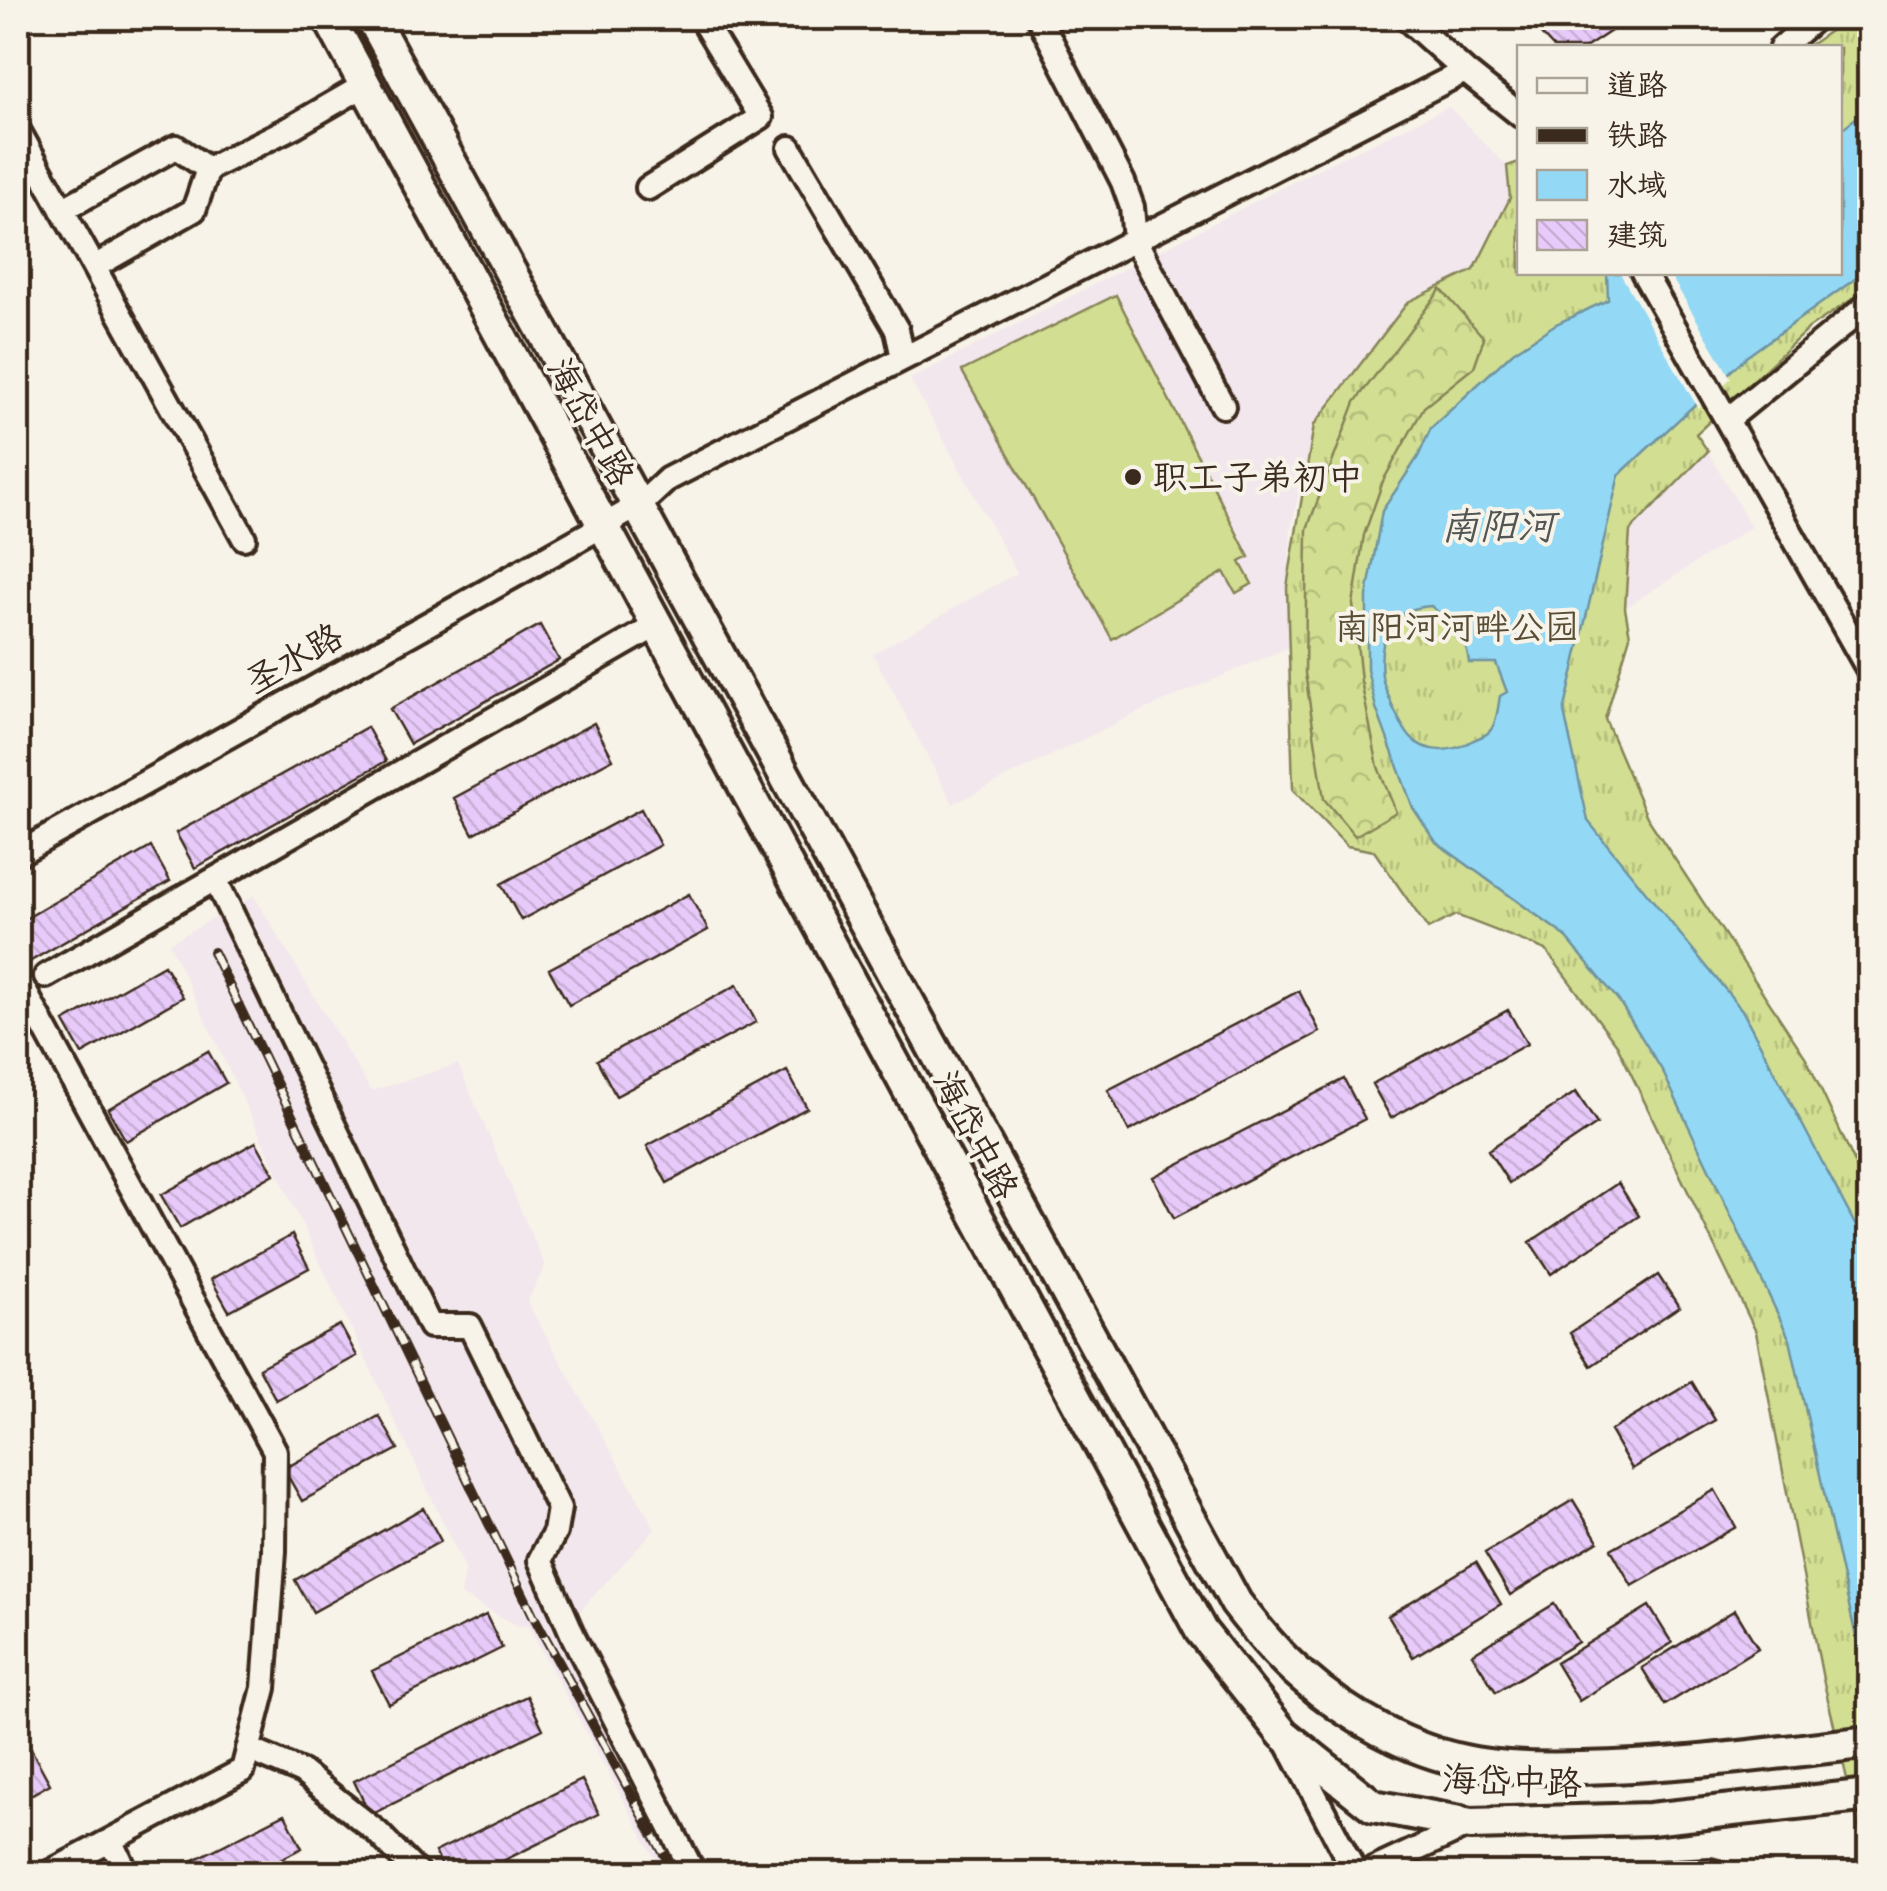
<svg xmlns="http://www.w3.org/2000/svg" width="1887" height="1891" font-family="'Balsamiq Sans','LXGW WenKai TC',sans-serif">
<defs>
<pattern id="grass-tufts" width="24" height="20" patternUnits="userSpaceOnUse" patternTransform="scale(2.5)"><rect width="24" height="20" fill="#d2de91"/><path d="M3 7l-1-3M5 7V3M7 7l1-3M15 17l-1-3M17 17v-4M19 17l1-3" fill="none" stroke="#b5bf7d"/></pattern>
<pattern id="forest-crowns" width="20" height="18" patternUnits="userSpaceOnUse" patternTransform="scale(2.5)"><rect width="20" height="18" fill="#d2de91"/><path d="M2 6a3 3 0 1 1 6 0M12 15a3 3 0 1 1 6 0" fill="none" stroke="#b5bf7d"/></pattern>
<pattern id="building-back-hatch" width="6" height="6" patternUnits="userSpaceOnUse" patternTransform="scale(2.5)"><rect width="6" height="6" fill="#e7caf9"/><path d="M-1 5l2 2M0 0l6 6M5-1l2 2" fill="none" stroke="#c7aed5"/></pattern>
</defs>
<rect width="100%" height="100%" fill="#f7f3e8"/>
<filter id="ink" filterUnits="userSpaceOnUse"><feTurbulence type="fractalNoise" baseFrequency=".01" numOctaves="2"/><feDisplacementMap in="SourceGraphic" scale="20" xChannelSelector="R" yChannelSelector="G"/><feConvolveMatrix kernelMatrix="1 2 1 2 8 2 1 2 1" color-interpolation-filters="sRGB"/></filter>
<g filter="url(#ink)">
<path fill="#f2e7ed" d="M 1449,107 L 1507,166 L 1510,198 L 1474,270 L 1408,302 L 1314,425 L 1291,528 L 1287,587 L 1289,647 L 1137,713 L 953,804 L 873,654 L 1017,573 L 910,379 L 1336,160 Z
M 1708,451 L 1751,527 L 1625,608 L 1630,531 Z
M 254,896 L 371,1091 L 458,1064 L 545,1266 L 527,1302 L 655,1529 L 579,1612 L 711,1873 L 663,1873 L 528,1626 L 518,1626 L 461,1595 L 465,1569 L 169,943 Z"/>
<path fill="url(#grass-tufts)" stroke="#868458" stroke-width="2.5" d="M 1849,18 L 1869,18 L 1869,288 L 1809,328 L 1696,434 L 1708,451 L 1630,531 L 1625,608 L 1630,636 L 1605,719 L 1647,817 L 1806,1058 L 1869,1193 L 1869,1870 L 1823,1679 L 1756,1332 L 1617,1045 L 1546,950 L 1456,915 L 1428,929 L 1374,851 L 1347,846 L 1293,790 L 1287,587 L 1314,425 L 1408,302 L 1474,270 L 1510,198 L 1507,166 L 1519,162 L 1520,272 L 1840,272 L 1840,48 L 1807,47 Z"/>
<path fill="url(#forest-crowns)" stroke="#868458" stroke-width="2.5" d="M 1441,289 L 1484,338 L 1474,367 L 1424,407 L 1383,481 L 1364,535 L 1353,604 L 1361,681 L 1378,767 L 1396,812 L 1355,836 L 1324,799 L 1305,673 L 1307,529 L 1355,402 Z"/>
<path fill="#d2de91" stroke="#868458" stroke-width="2.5" d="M 1116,295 L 1249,557 L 1240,562 L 1252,584 L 1236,593 L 1224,572 L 1112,639 L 962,371 Z"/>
<path fill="#93d9f5" stroke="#70939f" stroke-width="2.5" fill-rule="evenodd" d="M 1869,108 L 1869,269 L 1746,357 L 1619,475 L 1564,712 L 1588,821 L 1742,1010 L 1869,1251 L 1869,1708 L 1856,1637 L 1790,1340 L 1662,1070 L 1619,1001 L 1565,936 L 1436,842 L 1413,808 L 1376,708 L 1367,669 L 1367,596 L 1382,511 L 1418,457 L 1431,428 L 1513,352 L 1556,324 L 1608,300 L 1607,273 L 1840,272 L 1840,130 ZM 1431,606 C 1450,623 1467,636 1469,663 L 1496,663 L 1507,692 L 1500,696 C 1498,706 1497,724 1489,732 C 1484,737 1474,739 1468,743 C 1451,752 1427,754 1411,738 C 1403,729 1397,716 1392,705 C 1389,696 1383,685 1382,676 C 1378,638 1390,608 1431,606 Z"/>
<path fill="#f7f3e8" d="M 1620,273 L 1669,273 L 1731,378 L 1698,408 Z"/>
<path fill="url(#building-back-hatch)" stroke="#3b2a1e" stroke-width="2.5" d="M 1561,18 L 1631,18 L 1585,48 L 1554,48 L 1539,32 Z
M 540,625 L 559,660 L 410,744 L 390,709 Z
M 594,723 L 613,759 L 473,834 L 454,798 Z
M 367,727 L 386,761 L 195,868 L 176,833 Z
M 641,809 L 660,845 L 521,920 L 501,884 Z
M 151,847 L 170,881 L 29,962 L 18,942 L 18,923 Z
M 689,894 L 708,930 L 569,1005 L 549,969 Z
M 164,965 L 183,997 L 82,1054 L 64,1022 Z
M 737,985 L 756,1022 L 616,1096 L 597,1060 Z
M 1299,991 L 1320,1032 L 1129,1131 L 1108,1090 Z
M 1508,1010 L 1527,1044 L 1391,1118 L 1372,1084 Z
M 208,1051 L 226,1083 L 126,1141 L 108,1109 Z
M 787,1071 L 807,1108 L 667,1183 L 647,1146 Z
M 1344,1079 L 1365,1119 L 1174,1218 L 1153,1177 Z
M 1576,1092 L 1597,1124 L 1509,1183 L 1488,1150 Z
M 256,1142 L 274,1174 L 180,1228 L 161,1195 Z
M 1618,1183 L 1639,1216 L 1551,1274 L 1530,1242 Z
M 292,1235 L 309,1268 L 229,1311 L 211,1279 Z
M 1658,1275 L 1679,1307 L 1591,1366 L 1570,1333 Z
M 340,1325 L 357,1356 L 276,1400 L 259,1368 Z
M 1692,1382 L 1715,1420 L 1632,1469 L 1610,1431 Z
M 379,1416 L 398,1449 L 302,1501 L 284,1469 Z
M 1715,1490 L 1736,1527 L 1632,1586 L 1611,1549 Z
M 1573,1500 L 1598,1541 L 1510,1595 L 1485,1553 Z
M 423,1508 L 441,1541 L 313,1612 L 295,1580 Z
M 1476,1562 L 1501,1604 L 1413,1657 L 1388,1616 Z
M 1554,1604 L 1578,1642 L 1496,1692 L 1472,1654 Z
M 1649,1606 L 1672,1643 L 1579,1701 L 1556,1663 Z
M 1735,1610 L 1758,1648 L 1665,1705 L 1642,1668 Z
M 486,1615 L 502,1648 L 389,1704 L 372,1671 Z
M 527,1696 L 543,1729 L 370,1815 L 354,1781 Z
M 31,1749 L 50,1784 L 18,1802 L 18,1756 Z
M 582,1780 L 599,1814 L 476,1874 L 446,1874 L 435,1852 Z
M 285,1814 L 302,1848 L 251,1874 L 166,1874 Z
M 641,1860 L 648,1874 L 615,1874 Z"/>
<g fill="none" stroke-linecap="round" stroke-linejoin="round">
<defs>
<path id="minor" d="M 1039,18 L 1123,182 L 1132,207 L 1135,240 L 1223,406
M 1406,18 L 1465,71 L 1520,115
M 1781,48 L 1815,18
M 18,130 L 244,538
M 790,148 L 897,330 L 903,358
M 648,188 L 761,117 L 701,18
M 62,210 L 176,147 L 208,169
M 94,267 L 194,210 L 208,169 L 294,126 L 365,85
M 1643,272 L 1870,672
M 1727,420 L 1870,303
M 18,854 L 640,505 L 668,479 L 1465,71
M 215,879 L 430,1326 L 470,1326 L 559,1508 L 555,1532 L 540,1560 L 574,1638 L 694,1874
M 46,976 L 659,624
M 18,979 L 275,1451 L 274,1551 L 264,1688 L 243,1770 L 47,1874
M 1287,1742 L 1356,1874
M 248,1749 L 302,1772 L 377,1832 L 418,1874
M 111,1840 L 127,1874
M 1364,1874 L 1471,1824
M 1657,1874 L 1710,1871 L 1721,1874"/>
<path id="major" d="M 329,18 L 1201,1631 L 1283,1734 L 1373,1806 L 1471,1824 L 1650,1819 L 1870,1795
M 372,18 C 662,545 946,1076 1236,1603 C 1256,1629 1277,1655 1302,1676 C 1347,1716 1409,1751 1469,1762 C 1504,1769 1547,1769 1582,1768 C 1679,1766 1774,1753 1870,1742"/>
</defs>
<use href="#minor" stroke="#3b2a1e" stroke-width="30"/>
<use href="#major" stroke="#3b2a1e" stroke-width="38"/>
<use href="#minor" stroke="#f7f3e8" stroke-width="22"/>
<use href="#major" stroke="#f7f3e8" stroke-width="30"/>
<defs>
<path id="rail" d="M 213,952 L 534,1617 L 675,1874"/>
</defs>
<use href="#rail" stroke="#3b2a1e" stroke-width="10"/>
<use href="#rail" stroke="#f7f3e8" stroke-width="6" stroke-dasharray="19" stroke-linecap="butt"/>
</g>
</g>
<circle fill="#3b2a1e" stroke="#f7f3e8" stroke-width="4" cx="1133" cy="477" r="10"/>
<g text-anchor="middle" stroke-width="8" stroke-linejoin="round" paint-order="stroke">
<g font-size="35" fill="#3b2a1e" stroke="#f7f3e8">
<text transform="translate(591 422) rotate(61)" y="12">海岱中路</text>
<text transform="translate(294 658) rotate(-29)" y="12">圣水路</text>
<text transform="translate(976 1135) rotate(62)" y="12">海岱中路</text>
<text transform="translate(1512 1781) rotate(2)" y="12">海岱中路</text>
</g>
<g font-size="35" fill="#3b2a1e" stroke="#f7f3e8" text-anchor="start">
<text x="1153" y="489">职工子弟初中</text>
</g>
<g font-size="35" fill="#594e35" stroke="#f7f3e8">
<text x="1457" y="639">南阳河河畔公园</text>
</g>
<g font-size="38" font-style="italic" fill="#515654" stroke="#f7f3e8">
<text x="1498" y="539">南阳河</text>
</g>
</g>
<rect width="1887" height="1891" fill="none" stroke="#f7f3e8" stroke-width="60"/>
<rect x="30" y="30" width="1827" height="1831" fill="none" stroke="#3b2a1e" stroke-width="4" filter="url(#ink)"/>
<rect x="1517" y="45" width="325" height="230" fill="#f7f3e8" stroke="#aca397" stroke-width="2.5"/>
<rect x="1537" y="78" width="50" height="15" fill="#f7f3e8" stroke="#aca397" stroke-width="2.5"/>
<text x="1607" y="95" font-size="30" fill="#3b2a1e">道路</text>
<rect x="1537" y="128" width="50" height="15" fill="#3b2a1e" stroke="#aca397" stroke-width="2.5"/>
<text x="1607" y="145" font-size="30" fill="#3b2a1e">铁路</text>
<rect x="1537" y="170" width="50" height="30" fill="#93d9f5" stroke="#aca397" stroke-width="2.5"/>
<text x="1607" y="195" font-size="30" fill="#3b2a1e">水域</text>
<rect x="1537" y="220" width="50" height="30" fill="url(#building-back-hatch)" stroke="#aca397" stroke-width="2.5"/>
<text x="1607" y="245" font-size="30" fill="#3b2a1e">建筑</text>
</svg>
